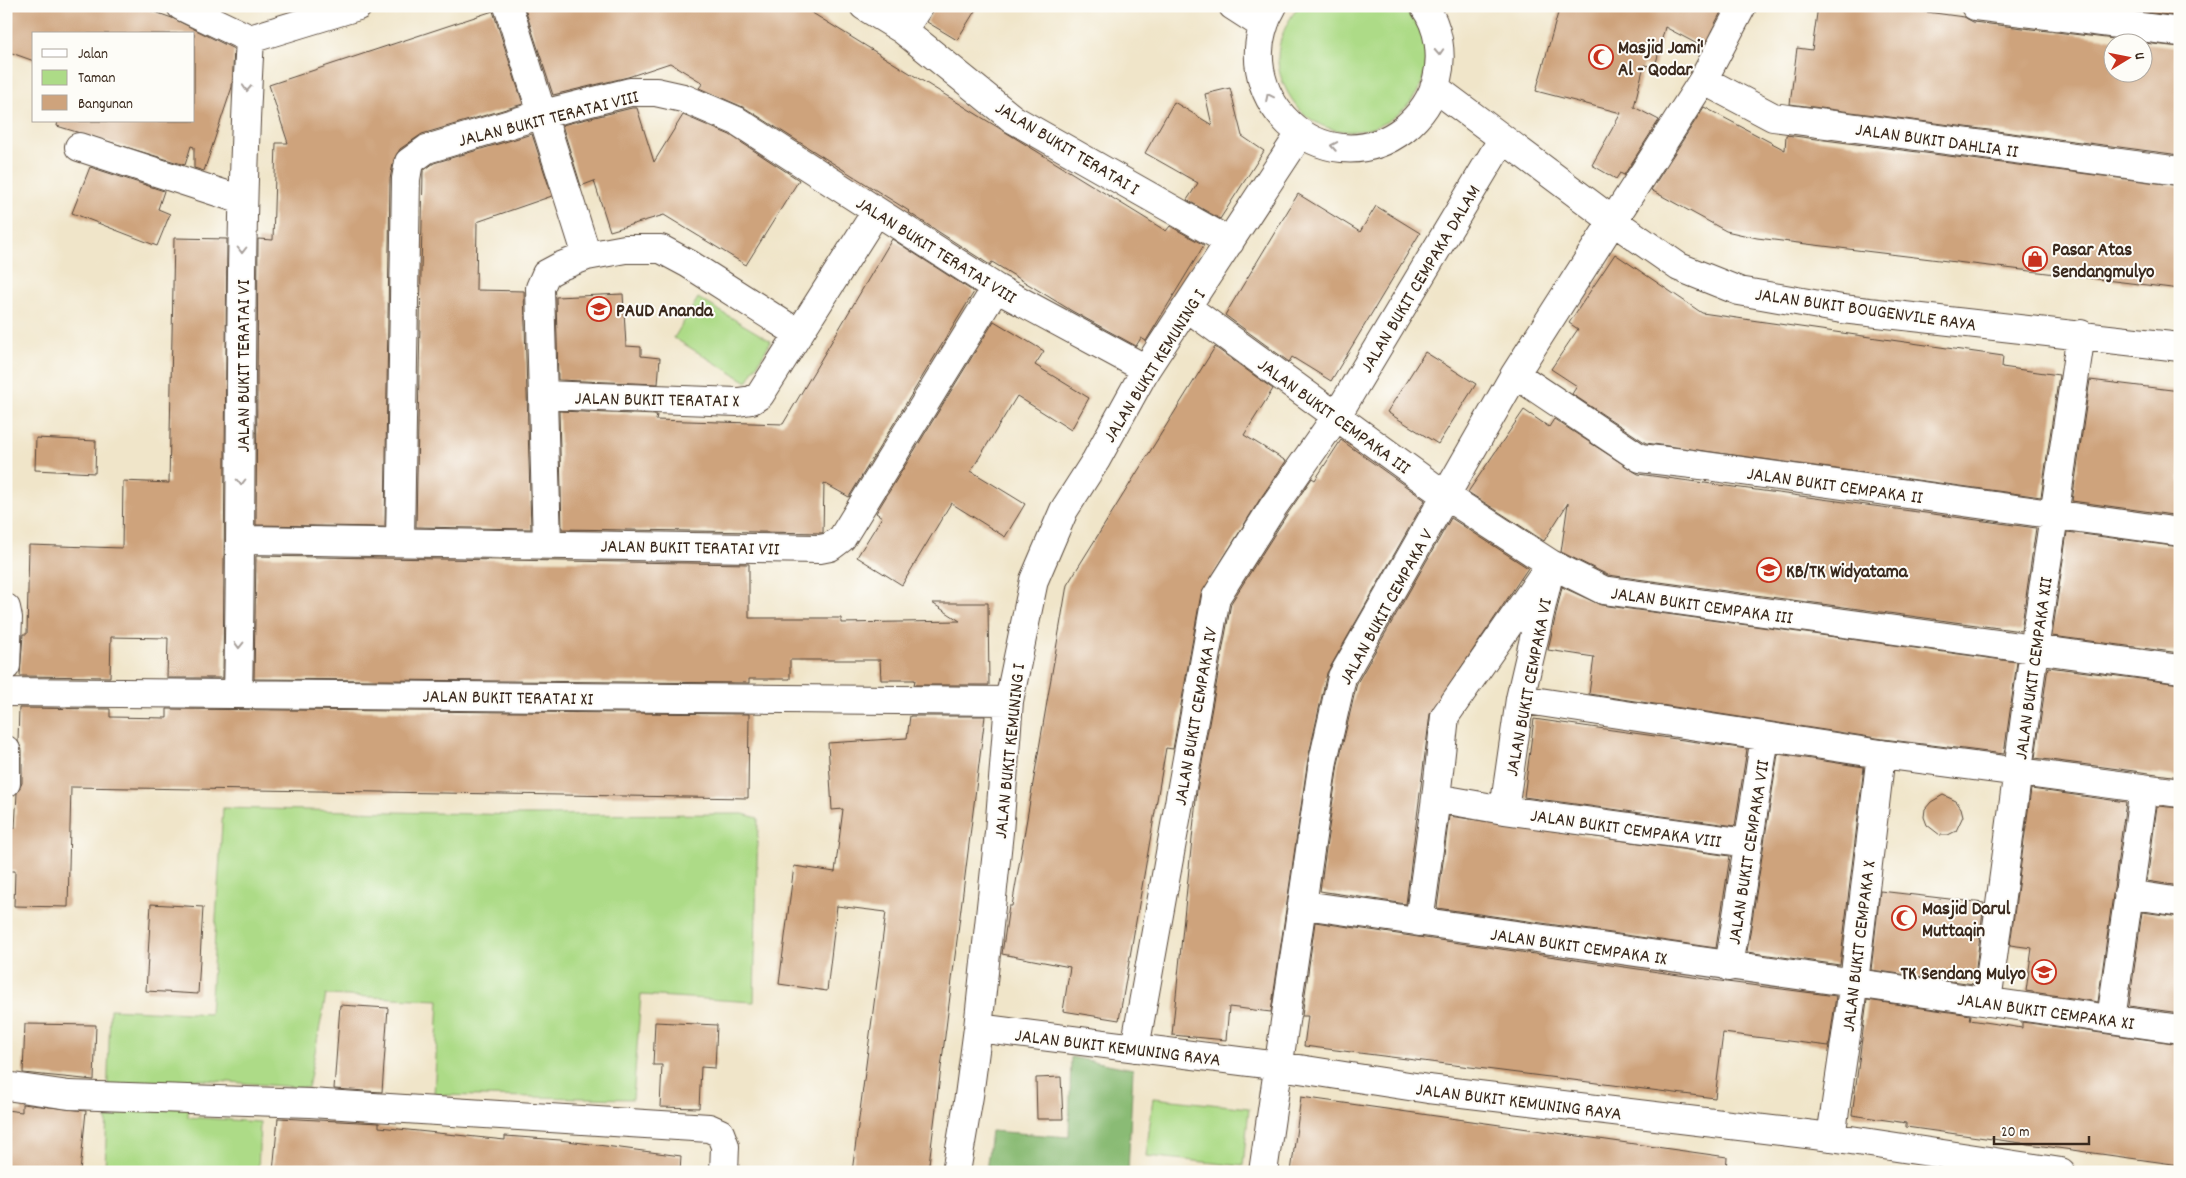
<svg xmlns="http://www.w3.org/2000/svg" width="2186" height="1178" font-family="Dekko,sans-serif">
<rect width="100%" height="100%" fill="#fdfcf7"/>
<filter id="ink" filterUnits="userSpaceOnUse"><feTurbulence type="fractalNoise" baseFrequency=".02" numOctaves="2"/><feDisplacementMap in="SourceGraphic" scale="10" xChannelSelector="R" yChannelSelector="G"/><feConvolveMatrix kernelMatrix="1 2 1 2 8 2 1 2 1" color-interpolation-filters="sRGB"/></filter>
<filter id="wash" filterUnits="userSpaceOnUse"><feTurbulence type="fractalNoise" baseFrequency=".0096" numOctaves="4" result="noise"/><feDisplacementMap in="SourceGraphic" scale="20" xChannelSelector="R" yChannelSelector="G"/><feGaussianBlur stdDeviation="1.12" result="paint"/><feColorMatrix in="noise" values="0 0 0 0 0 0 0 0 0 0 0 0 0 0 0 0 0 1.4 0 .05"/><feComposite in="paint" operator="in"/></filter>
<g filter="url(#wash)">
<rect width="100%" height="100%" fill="#f0e5c9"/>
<path fill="#addb87" stroke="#748252" d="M 1299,6 L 1406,6 C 1481,105 1324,189 1282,80 C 1272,54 1282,27 1299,6 Z
M 698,298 L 771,341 L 747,382 L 674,338 Z
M 223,808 L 519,815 L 743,814 L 758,818 L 754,1002 L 641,995 L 633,1099 L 434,1095 L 439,1000 L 326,995 L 308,1088 L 190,1079 L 188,1117 L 260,1122 L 258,1172 L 105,1172 L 110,1009 L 210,1014 Z
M 1153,1098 L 1249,1108 L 1243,1166 L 1146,1156 Z"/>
<path fill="#8abb74" stroke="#627249" d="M 1071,1057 L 1133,1069 L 1128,1172 L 986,1172 L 991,1131 L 1069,1137 Z"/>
<g id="blocks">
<path fill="#cea37c" d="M 6,6 L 138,6 L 172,18 L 234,49 L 232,87 L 204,171 L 194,168 L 194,147 L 191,146 L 185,165 L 57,126 L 58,121 L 194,121 L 194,34 L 34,34 L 34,61 L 6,51 Z
M 524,6 L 801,6 L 1166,231 L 1170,226 L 1204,245 L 1146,341 L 1141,338 L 1136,346 L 1072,311 L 992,262 L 990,265 L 908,212 L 909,211 L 745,108 L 699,88 L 703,83 L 670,63 L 628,77 L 553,95 Z
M 935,6 L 978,6 L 957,40 L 927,22 Z
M 1560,6 L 1709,6 L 1721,12 L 1703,47 L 1665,27 L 1655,67 L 1644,65 L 1634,107 L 1659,120 L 1624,175 L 1620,173 L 1616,179 L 1592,165 L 1621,113 L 1536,91 Z
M 1818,6 L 1882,6 L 1964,17 L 1973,22 L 2139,42 L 2114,42 L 2114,72 L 2144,72 L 2144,43 L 2180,47 L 2180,155 L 1790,104 L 1797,48 L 1812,50 Z
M 2101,6 L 2177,6 L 2176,16 Z
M 493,11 L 523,104 L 422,134 L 400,149 L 394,159 L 390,179 L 385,527 L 256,525 L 258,239 L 273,240 L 276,143 L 288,143 L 269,85 Z
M 1230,88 L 1242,136 L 1264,151 L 1220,219 L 1187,200 L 1198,183 L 1145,153 L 1174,102 L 1212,125 L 1205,94 Z
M 1704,107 L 1785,150 L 1786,135 L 2180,186 L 2180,289 L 1757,238 L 1726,231 L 1651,190 Z
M 632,108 L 637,108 L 654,162 L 683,115 L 730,135 L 799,180 L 746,265 L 664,215 L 610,231 L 594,181 L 581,186 L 562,125 Z
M 532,134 L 552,196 L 477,222 L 476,290 L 524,291 L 531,529 L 416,527 L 423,171 L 434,163 Z
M 90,167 L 164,191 L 158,209 L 170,214 L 157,246 L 72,213 Z
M 1298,194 L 1360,232 L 1376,206 L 1420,233 L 1331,381 L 1292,357 L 1289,362 L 1225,315 Z
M 174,238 L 227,239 L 223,678 L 167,678 L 168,638 L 111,637 L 110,677 L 20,676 L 23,634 L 27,634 L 29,545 L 122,548 L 123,481 L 169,483 Z
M 892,239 L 974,292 L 849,497 L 824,483 L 823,533 L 562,529 L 559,411 L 657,415 L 656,420 L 783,424 Z
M 1615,254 L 1702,313 L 2003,356 L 2002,367 L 2059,375 L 2041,497 L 1646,443 L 1572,394 L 1577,386 L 1551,369 L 1578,329 L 1569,323 Z
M 623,294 L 626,346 L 641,347 L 641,356 L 660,358 L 658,384 L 558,380 L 556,297 Z
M 994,321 L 1044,351 L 1035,365 L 1089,398 L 1071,430 L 1017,396 L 971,471 L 1025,504 L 1005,537 L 951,503 L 902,585 L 857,557 L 882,517 L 876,513 Z
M 1215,347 L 1273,389 L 1244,435 L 1286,461 L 1260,499 L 1201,594 L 1173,749 L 1166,748 L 1119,1020 L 1063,1011 L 1070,967 L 1002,954 L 1009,906 L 1012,906 L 1067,585 Z
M 1425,352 L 1476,384 L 1438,444 L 1387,412 Z
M 2090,380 L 2180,391 L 2180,516 L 2072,501 Z
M 1524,410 L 1549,427 L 1554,419 L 1638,474 L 2036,528 L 2021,631 L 1608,575 L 1561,552 L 1568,503 L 1544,541 L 1468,492 Z
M 36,438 L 96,441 L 95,473 L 35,470 Z
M 1341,440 L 1425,500 L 1327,673 L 1308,759 L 1271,1012 L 1229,1007 L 1226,1040 L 1172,1035 L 1197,790 L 1231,603 L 1286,516 L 1312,478 L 1315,480 Z
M 1451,518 L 1528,568 L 1430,714 L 1406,904 L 1320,891 L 1338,764 L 1357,683 Z
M 2067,532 L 2180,547 L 2180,653 L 2052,636 Z
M 256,556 L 749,564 L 749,618 L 841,618 L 841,623 L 960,621 L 932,603 L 988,603 L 989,685 L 914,685 L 915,680 L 881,680 L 880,660 L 790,660 L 790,679 L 749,679 L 749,683 L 254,679 Z
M 1562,587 L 1601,605 L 2017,662 L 2004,754 L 1883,739 L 1589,694 L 1594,657 L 1548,650 Z
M 2048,667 L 2180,684 L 2180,777 L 2035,758 Z
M 19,708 L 110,709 L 110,717 L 167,718 L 167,709 L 749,714 L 748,798 L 71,787 L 68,907 L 14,906 L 15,871 L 6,871 L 6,828 L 15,828 L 17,793 L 22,783 L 22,750 L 18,741 Z
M 910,716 L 985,716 L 928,1172 L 852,1172 L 886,912 L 837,906 L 827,991 L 779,984 L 794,866 L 835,872 L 843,809 L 832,810 L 828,743 L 907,738 Z
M 1534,719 L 1747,749 L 1735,826 L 1524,797 Z
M 1778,754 L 1864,767 L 1840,965 L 1747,952 Z
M 2031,789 L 2126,802 L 2098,1002 L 2026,991 L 2032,948 L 2010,945 Z
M 1943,795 L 1956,801 L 1961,808 L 1963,816 L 1956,831 L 1948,835 L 1940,835 L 1927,825 L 1924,817 L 1925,809 L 1931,802 Z
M 2157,806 L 2180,808 L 2180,886 L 2147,881 Z
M 1449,816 L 1730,856 L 1716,948 L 1437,908 Z
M 1880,891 L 1984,903 L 1974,984 L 1871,970 Z
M 151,904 L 203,907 L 198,994 L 146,991 Z
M 2142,912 L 2180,917 L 2180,1013 L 2129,1006 Z
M 1315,922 L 1727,982 L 1836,996 L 1829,1046 L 1723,1033 L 1715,1098 L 1304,1046 L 1308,1016 L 1302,1016 Z
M 1867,1000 L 1971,1015 L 1970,1020 L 1997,1024 L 2022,1028 L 2022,1022 L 2180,1044 L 2180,1165 L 1906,1127 L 1906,1123 L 1852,1115 Z
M 340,1005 L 388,1008 L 382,1092 L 334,1089 Z
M 655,1022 L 717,1025 L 715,1068 L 701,1067 L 699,1108 L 660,1107 L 662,1065 L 653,1065 Z
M 25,1024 L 96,1025 L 94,1080 L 23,1073 Z
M 1061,1077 L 1063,1119 L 1037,1119 L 1036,1078 Z
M 1301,1097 L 1727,1157 L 1726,1172 L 1291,1172 Z
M 22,1104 L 86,1111 L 80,1172 L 6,1172 L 6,1110 L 22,1112 Z
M 278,1118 L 379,1123 L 379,1127 L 505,1140 L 505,1136 L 560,1140 L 681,1156 L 680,1172 L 273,1172 Z"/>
</g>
</g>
<g filter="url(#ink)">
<use href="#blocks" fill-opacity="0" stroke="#564638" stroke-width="1"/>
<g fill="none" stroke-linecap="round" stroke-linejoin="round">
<defs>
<path id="minor" d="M 181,6 L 250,39
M 508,6 L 587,256
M 864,6 L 903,30 L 1013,119 L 1230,242
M 1233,6 L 1264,26
M 1273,6 C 1221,92 1323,191 1404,129 C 1420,116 1432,99 1437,79 C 1443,55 1439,27 1424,6
M 1975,6 L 2180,32
M 903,30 L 919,6
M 250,39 L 358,6
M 1703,80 L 1773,117 L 2180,171
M 1434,87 L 1613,221 L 1679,267 L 1739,291 L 1842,309 L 2180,347
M 79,147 L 242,200
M 1188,308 L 1446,496 L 1551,564 L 1603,590 L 2180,669
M 1515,374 L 1640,458 L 1692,464 L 2180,532
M 543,395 L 738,402 L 752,400 L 760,395 L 876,212
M 241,540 L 820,549 L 830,547 L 842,538 L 996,288
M 400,541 L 406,179 L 409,162 L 427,149 L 543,114 L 630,92 L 656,92 L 683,98 L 737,121 L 996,288 L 1146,369
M 547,544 L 540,288 L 546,274 L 561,266 L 587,256 L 625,249 L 661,249 L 689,264 L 799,334
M 1551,564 L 1445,716 L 1436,798 L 1504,810 L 1748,843
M 6,608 L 8,618 L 6,666
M 6,692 L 1009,701
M 238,694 C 243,476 237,257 250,39
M 1520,699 L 1881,754 L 2180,793
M 6,750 L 6,783
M 1504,810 L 1520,699 L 1548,578
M 2128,894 L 2180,902
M 1304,905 L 2180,1029
M 1419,922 L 1436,798
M 1729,967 L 1765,737
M 1987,1002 L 2034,650 L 2081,334
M 2111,1019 L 2144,789
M 978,1028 L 1280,1066 L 1428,1089 L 1831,1137 L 2061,1172
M 1135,1048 L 1216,597 L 1273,507 L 1336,417 L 1502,140
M 6,1086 L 69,1095 L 310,1103 L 709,1128 L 720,1133 L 725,1146 L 724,1172
M 1831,1137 L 1854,982 L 1881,754
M 956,1172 L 969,1096 L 978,1028 L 999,832 L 1009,701 L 1034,580 L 1064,510 L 1096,460 L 1146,369 L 1300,134
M 1263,1172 L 1323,761 L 1342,677 L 1515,374 L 1703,80 L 1742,6"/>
</defs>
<use href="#minor" stroke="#564638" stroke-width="30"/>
<use href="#minor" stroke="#fff" stroke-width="28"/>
</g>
<defs><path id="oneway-chevron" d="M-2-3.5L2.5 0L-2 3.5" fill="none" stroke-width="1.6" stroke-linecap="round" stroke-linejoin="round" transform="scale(1.25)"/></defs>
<g stroke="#a79f9a">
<use href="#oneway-chevron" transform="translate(1439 52) rotate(87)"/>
<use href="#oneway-chevron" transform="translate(247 88) rotate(93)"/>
<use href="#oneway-chevron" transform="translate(1269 97) rotate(-116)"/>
<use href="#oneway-chevron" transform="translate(1334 146) rotate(-170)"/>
<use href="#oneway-chevron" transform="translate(242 250) rotate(90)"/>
<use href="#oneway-chevron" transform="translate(241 482) rotate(90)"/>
<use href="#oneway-chevron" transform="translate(239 645) rotate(91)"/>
</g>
</g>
<defs>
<symbol id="mosque-ring" viewBox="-11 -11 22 22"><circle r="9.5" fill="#fdfcf7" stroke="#c8321e" stroke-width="1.5"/><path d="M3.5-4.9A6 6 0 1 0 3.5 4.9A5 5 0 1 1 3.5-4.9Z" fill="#c8321e"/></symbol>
<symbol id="shop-ring" viewBox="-11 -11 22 22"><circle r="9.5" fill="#fdfcf7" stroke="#c8321e" stroke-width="1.5"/><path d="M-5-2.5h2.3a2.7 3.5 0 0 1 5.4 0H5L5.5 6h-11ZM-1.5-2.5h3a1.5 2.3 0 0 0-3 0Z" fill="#c8321e"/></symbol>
<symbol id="school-ring" viewBox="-11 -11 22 22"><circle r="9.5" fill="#fdfcf7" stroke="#c8321e" stroke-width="1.5"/><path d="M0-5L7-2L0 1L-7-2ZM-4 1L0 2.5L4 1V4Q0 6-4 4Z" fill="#c8321e"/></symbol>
</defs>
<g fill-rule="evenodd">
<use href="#mosque-ring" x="1587" y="43" width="28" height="28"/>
<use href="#shop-ring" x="2021" y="245" width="28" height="28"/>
<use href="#school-ring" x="585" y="295" width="28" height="28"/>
<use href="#school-ring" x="1755" y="556" width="28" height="28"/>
<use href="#mosque-ring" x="1890" y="904" width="28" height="28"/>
<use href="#school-ring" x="2030" y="958" width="28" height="28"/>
</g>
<g text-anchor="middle" stroke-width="4" stroke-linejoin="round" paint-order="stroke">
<g font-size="19" font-weight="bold" fill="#3b2a1e" stroke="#fdfcf7" text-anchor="start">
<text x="1618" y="53">Masjid Jami'<tspan x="1618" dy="22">Al - Qodar</tspan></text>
<text x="2052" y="255">Pasar Atas<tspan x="2052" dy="22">Sendangmulyo</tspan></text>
<text x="616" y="316">PAUD Ananda</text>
<text x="1786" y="577">KB/TK Widyatama</text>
<text x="1922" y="914">Masjid Darul<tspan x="1922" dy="22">Muttaqin</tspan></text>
<text x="2026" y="979" text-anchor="end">TK Sendang Mulyo</text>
</g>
<g font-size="19" fill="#3b2a1e" stroke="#fdfcf7">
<text transform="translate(548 117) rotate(-14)" y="7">JALAN BUKIT TERATAI VIII</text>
<text transform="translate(1937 139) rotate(8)" y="7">JALAN BUKIT DAHLIA II</text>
<text transform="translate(1068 147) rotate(31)" y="7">JALAN BUKIT TERATAI I</text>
<text transform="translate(937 249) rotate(32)" y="7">JALAN BUKIT TERATAI VIII</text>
<text transform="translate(1419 278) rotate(-59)" y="7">JALAN BUKIT CEMPAKA DALAM</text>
<text transform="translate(1866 308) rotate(8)" y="7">JALAN BUKIT BOUGENVILE RAYA</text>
<text transform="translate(1153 365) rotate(-58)" y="7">JALAN BUKIT KEMUNING I</text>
<text transform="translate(242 366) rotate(-90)" y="7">JALAN BUKIT TERATAI VI</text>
<text transform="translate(657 398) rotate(1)" y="7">JALAN BUKIT TERATAI X</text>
<text transform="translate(1335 415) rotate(36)" y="7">JALAN BUKIT CEMPAKA III</text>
<text transform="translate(1835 484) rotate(8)" y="7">JALAN BUKIT CEMPAKA II</text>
<text transform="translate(690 546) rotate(1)" y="7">JALAN BUKIT TERATAI VII</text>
<text transform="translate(1702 604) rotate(8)" y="7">JALAN BUKIT CEMPAKA III</text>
<text transform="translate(1385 606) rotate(-61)" y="7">JALAN BUKIT CEMPAKA V</text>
<text transform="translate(2032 668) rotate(-82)" y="7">JALAN BUKIT CEMPAKA XII</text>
<text transform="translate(1527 687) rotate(-79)" y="7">JALAN BUKIT CEMPAKA VI</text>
<text transform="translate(508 696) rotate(1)" y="7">JALAN BUKIT TERATAI XI</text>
<text transform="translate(1194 716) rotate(-80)" y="7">JALAN BUKIT CEMPAKA IV</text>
<text transform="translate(1008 751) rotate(-84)" y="7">JALAN BUKIT KEMUNING I</text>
<text transform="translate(1626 827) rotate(8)" y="7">JALAN BUKIT CEMPAKA VIII</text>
<text transform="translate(1747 852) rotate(-81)" y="7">JALAN BUKIT CEMPAKA VII</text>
<text transform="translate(1579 945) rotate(8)" y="7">JALAN BUKIT CEMPAKA IX</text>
<text transform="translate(1857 946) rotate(-83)" y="7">JALAN BUKIT CEMPAKA X</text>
<text transform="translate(2046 1010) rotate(8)" y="7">JALAN BUKIT CEMPAKA XI</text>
<text transform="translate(1118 1046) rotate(7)" y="7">JALAN BUKIT KEMUNING RAYA</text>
<text transform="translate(1519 1100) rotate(7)" y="7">JALAN BUKIT KEMUNING RAYA</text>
</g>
</g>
<rect width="2186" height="1178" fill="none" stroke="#fdfcf7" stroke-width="25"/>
<rect x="32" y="32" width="162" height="90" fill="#fdfcf7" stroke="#afa8a0"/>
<rect x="42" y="49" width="25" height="8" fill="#ffffff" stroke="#afa8a0"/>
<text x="78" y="58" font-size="15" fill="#3b2a1e">Jalan</text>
<rect x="42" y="70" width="25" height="15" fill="#addb87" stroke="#afa8a0"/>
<text x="78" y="82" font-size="15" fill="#3b2a1e">Taman</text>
<rect x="42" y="95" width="25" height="15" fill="#cea37c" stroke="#afa8a0"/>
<text x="78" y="108" font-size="15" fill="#3b2a1e">Bangunan</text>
<g transform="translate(2128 58) rotate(80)"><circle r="24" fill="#fdfcf7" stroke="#afa8a0"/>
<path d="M0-4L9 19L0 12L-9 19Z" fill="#c8321e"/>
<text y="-8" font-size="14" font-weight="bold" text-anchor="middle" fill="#3b2a1e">U</text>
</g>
<path d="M1994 1136v8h95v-8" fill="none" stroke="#3b2a1e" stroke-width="2.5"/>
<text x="2001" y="1136" font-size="15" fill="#3b2a1e" stroke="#fdfcf7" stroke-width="4" paint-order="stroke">20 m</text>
</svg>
